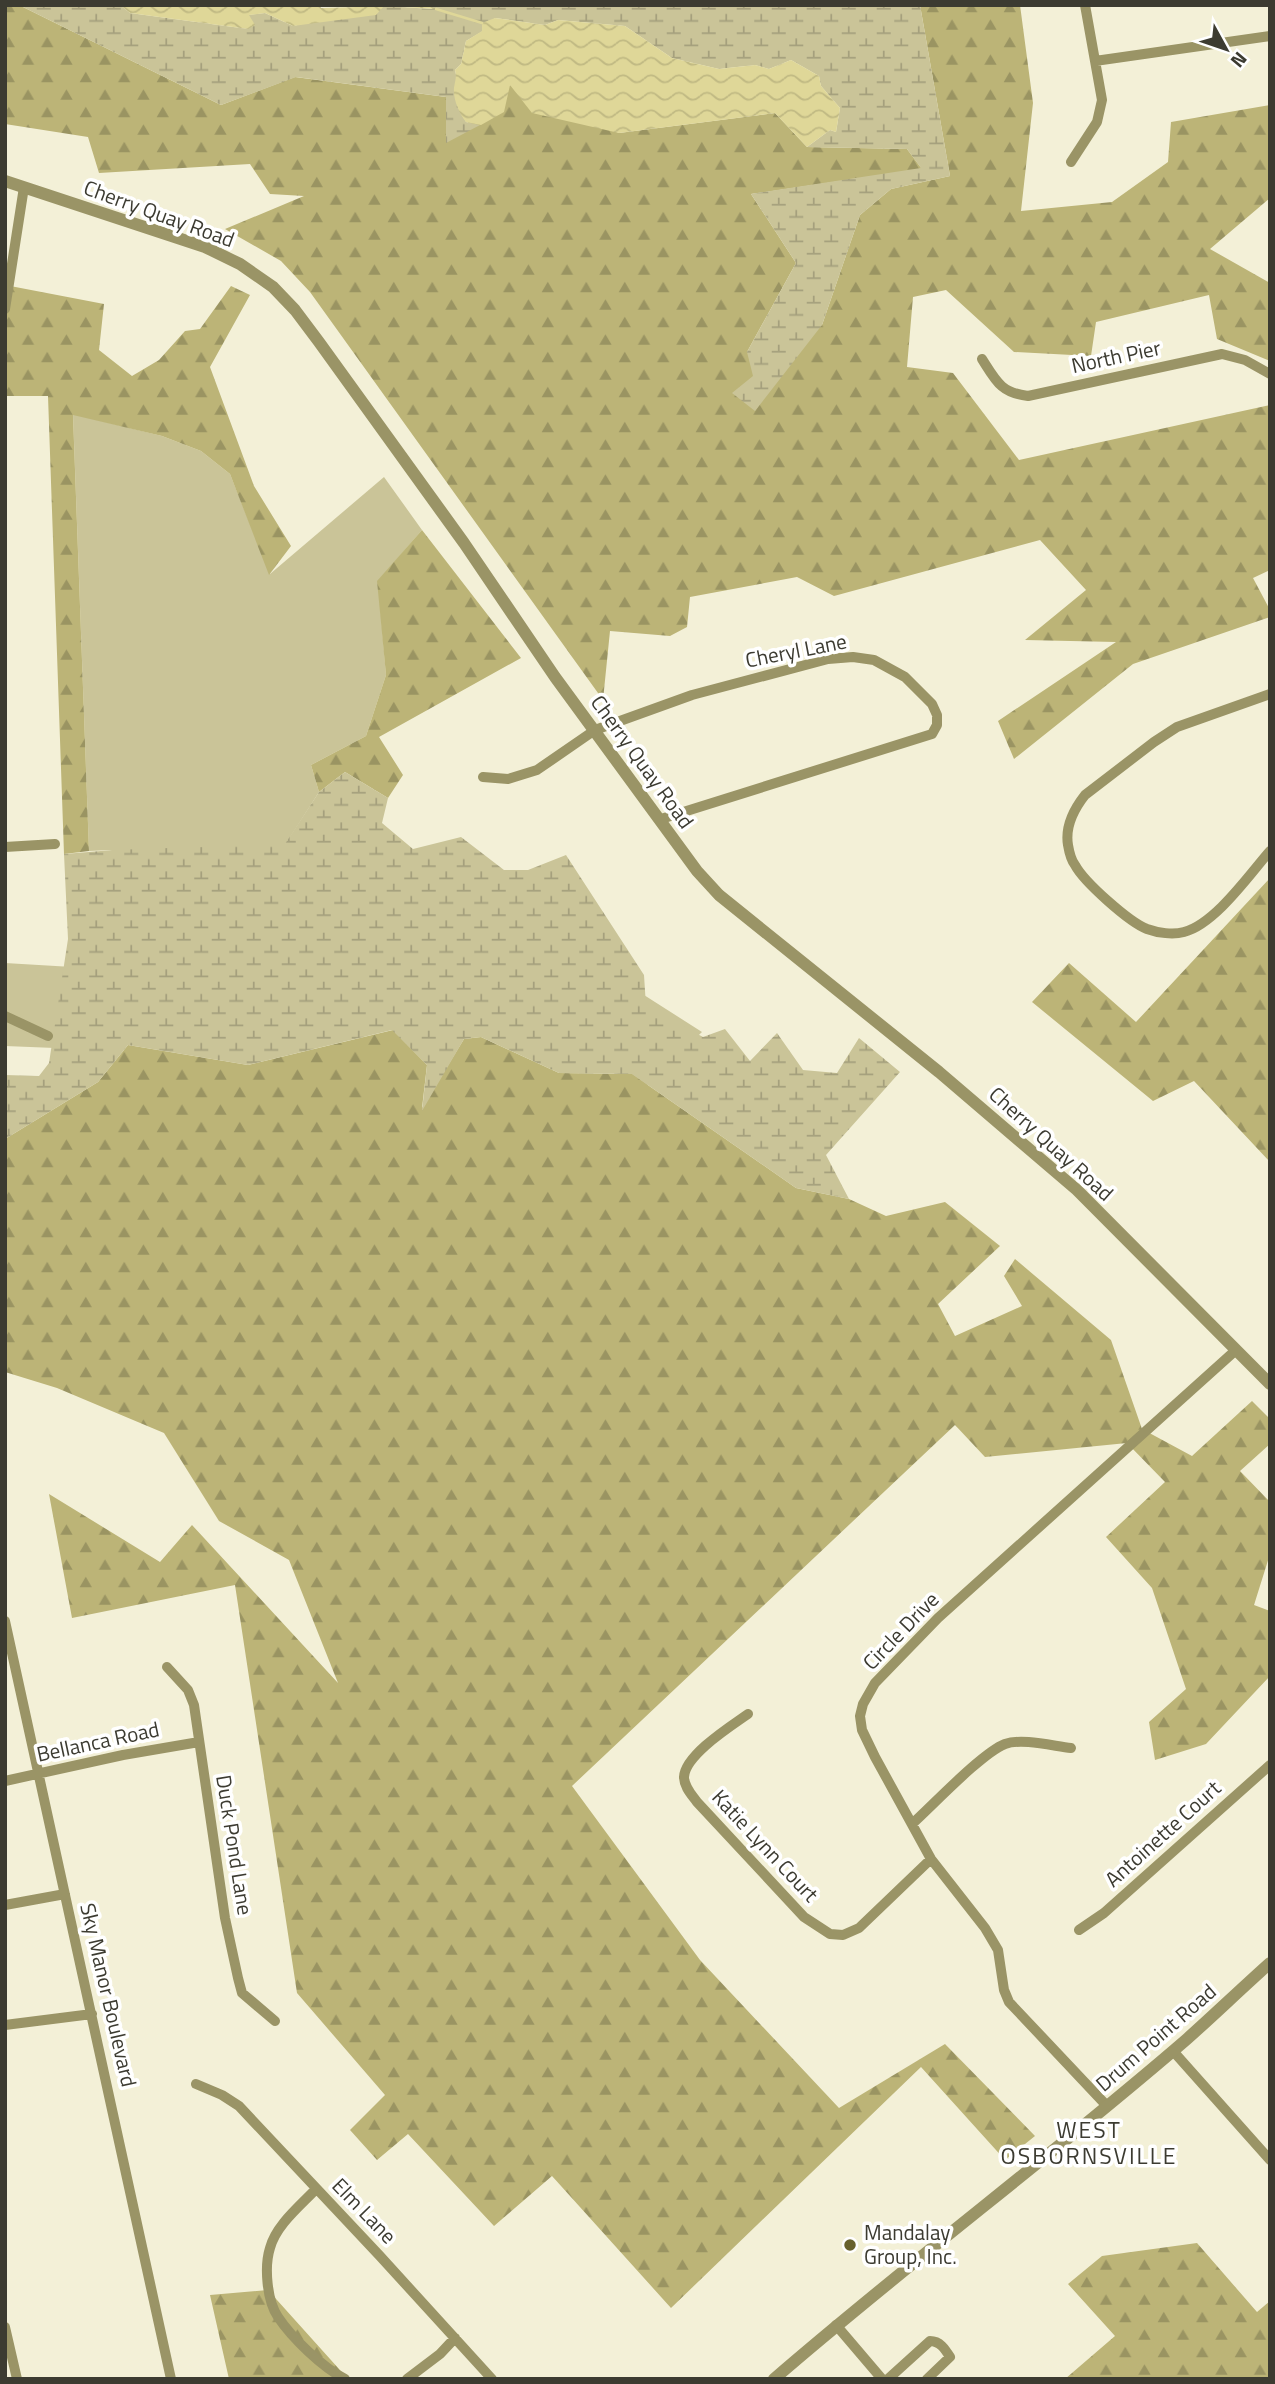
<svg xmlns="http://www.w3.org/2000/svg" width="1275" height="2384" font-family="'Titillium Web',sans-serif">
<defs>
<pattern id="forest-firs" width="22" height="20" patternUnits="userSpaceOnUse" patternTransform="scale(1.75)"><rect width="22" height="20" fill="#bcb477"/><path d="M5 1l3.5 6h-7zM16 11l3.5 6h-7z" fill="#9a9462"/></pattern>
<pattern id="wetland-marsh" width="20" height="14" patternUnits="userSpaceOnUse" patternTransform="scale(1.75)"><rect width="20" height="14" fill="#cac498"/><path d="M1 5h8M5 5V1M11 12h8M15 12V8" fill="none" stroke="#a5a07d"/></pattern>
<pattern id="water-waves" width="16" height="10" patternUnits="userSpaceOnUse" patternTransform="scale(1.75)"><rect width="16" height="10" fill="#dfd798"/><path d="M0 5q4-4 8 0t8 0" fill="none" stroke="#c0b983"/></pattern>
</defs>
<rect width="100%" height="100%" fill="#f3f0d7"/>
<path fill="#cac498" d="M 73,414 L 162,436 L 201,451 L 230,474 L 270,574 L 384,477 L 422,530 L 378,581 L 386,675 L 366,736 L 311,765 L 319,792 L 285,845 L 207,848 L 437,863 L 702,1032 L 646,1086 L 110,850 L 89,851 Z
M 5,963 L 106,969 L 80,1049 L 5,1046 Z"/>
<path fill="url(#forest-firs)" d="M 5,5 L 19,5 L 221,105 L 295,77 L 446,97 L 446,142 L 510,85 L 619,133 L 775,113 L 807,147 L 907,149 L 922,169 L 751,194 L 796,263 L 747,352 L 822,325 L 860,215 L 891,189 L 950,176 L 920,5 L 1020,5 L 1033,103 L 1021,211 L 1112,202 L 1168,162 L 1171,122 L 1270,105 L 1270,198 L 1210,249 L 1270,283 L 1270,361 L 1217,339 L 1209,295 L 1096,322 L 1091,356 L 1014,352 L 946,290 L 913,297 L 907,367 L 953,373 L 1019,460 L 1270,405 L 1270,570 L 1253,578 L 1270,610 L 1270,617 L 1133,664 L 1014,759 L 998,721 L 1116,642 L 1025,640 L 1086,590 L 1040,540 L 834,596 L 797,577 L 690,597 L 687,627 L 670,636 L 610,631 L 603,700 L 310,292 L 281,261 L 225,229 L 304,196 L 270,194 L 250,164 L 99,173 L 88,137 L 5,124 Z
M 5,285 L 104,304 L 99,350 L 132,376 L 159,360 L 185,331 L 200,329 L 231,286 L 250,295 L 210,367 L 254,486 L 291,546 L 269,575 L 230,474 L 201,451 L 162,436 L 73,415 L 89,851 L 64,854 L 48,396 L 5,396 Z
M 422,530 L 521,658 L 379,737 L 403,775 L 388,798 L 345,772 L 319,792 L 311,765 L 366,736 L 386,675 L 377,581 Z
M 1270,878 L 1270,1162 L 1194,1081 L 1153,1101 L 1032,1002 L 1069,963 L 1136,1022 Z
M 393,1030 L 427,1065 L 422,1108 L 464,1039 L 481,1037 L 559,1073 L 632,1074 L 796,1188 L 849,1199 L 886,1216 L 945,1202 L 1000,1246 L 938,1304 L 955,1336 L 1022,1306 L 1004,1276 L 1015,1259 L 1111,1340 L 1142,1429 L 1192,1456 L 1252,1401 L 1270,1419 L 1270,1444 L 1240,1471 L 1270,1502 L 1270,1554 L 1254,1605 L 1270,1611 L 1270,1676 L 1206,1744 L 1155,1760 L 1149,1722 L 1186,1689 L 1152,1588 L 1106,1537 L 1165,1482 L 1127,1443 L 985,1457 L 955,1425 L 572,1786 L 700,1960 L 839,2108 L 945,2044 L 1035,2136 L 1005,2160 L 921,2067 L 671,2308 L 552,2176 L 494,2226 L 408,2134 L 377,2160 L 350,2130 L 385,2095 L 297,1993 L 235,1585 L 72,1618 L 49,1494 L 160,1562 L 192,1525 L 338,1683 L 289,1560 L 219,1521 L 164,1433 L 57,1388 L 5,1372 L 5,1139 L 98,1082 L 128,1045 L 248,1065 Z
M 1197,2243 L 1257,2312 L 1270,2301 L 1270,2379 L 1065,2379 L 1115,2336 L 1068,2284 L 1102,2256 Z
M 268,2290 L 348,2379 L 229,2379 L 210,2295 Z"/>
<path fill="url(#wetland-marsh)" d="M 19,5 L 120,5 L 130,13 L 248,29 L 248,15 L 265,13 L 293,26 L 384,6 L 433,9 L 427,5 L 920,5 L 950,176 L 891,189 L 860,215 L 822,325 L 755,411 L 732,393 L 753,376 L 747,352 L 796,263 L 751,194 L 921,168 L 907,149 L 807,147 L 830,130 L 836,132 L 840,108 L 821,86 L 819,76 L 791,60 L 769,69 L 755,65 L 719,69 L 672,58 L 625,26 L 558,20 L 545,25 L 495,18 L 483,31 L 466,41 L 461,64 L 455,70 L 457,79 L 454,90 L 466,122 L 480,125 L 446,143 L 446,97 L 296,77 L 221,105 Z
M 345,772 L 388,798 L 382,823 L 413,849 L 461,837 L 504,870 L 528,870 L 566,855 L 644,975 L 646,1006 L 703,1037 L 725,1029 L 750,1061 L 777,1033 L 803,1070 L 837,1073 L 859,1038 L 900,1072 L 826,1155 L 849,1199 L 796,1188 L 632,1074 L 559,1073 L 481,1037 L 464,1039 L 422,1111 L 427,1065 L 392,1030 L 248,1065 L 128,1045 L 98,1082 L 5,1139 L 5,1075 L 39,1076 L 49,1063 L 68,939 L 64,854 L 113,850 L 285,844 L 319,792 Z"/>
<path fill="url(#water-waves)" d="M 120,5 L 320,5 L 321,8 L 427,5 L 436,9 L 384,6 L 376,15 L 293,26 L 265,13 L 249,15 L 255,25 L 248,29 L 130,13 Z
M 495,18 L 545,25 L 558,20 L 625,26 L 672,58 L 719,69 L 755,65 L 769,69 L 791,60 L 819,76 L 821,86 L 840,108 L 836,132 L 830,130 L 807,147 L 775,113 L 619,133 L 532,113 L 510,85 L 504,112 L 481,125 L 466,122 C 459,113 453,99 454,88 C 455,81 457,77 455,70 L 461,64 L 466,41 L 482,31 L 482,23 Z"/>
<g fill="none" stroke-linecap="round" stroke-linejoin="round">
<path stroke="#dfd798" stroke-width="2.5" d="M 436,9 L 482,23"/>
<path stroke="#9a9466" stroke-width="10" d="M 1095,61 L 1270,36
M 1071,162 L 1097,122 L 1102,100 L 1085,5
M 5,309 L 24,187
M 982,359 C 996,381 1001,393 1028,396 L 1222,354 L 1245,360 L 1270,374
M 1270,694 L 1177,727 L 1154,742 L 1085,795 C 1074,809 1065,827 1068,845 C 1069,851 1071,860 1075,865 C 1084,882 1129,922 1147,929 C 1158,933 1173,935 1184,932 C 1215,924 1249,875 1270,851
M 483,777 L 508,779 L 537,770 L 595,730 L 692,695 L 828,659 L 853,657 L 874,660 L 905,677 L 932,704 L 937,715 L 937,725 L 932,734 L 661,819
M 5,847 L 55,844
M 5,1016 L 48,1036
M 5,1621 L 171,2379
M 167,1667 L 188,1690 L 194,1705 L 225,1918 L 238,1978 L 242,1993 L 275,2021
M 748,1714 C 731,1726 685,1755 684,1777 C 684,1787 692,1795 697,1802 L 804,1917 L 830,1934 L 843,1935 L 859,1928 L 931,1859
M 5,1781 L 123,1755 L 199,1742
M 913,1823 C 933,1805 982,1753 1005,1744 C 1022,1738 1053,1746 1071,1748
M 5,1905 L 65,1894
M 1079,1930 L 1104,1913 L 1270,1765
M 5,2025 L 92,2014
M 1173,2051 L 1270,2160
M 196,2084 L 222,2095 L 239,2106 L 379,2255 L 492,2379
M 1107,2106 L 1009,2002 L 1004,1990 L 998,1950 L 985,1928 L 931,1859 L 875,1757 L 862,1730 L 860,1716 L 863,1704 L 875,1683 L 938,1618 L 1236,1350
M 316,2189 C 300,2206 276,2225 270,2248 C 264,2267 267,2301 278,2317 C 292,2338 322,2367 345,2379
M 836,2325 L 882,2379
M 5,2327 L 17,2379
M 407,2379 L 440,2354 L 455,2338
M 888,2379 L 930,2341 C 940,2341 945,2349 950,2357 L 927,2379"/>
<path stroke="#9a9466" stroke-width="12" d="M 5,181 L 205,247 L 240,264 L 273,287 L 295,310 L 319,342 L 464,543 L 555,677 L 697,871 L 719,895 L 939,1072 L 1077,1190 L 1270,1384
M 774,2379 C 909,2262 1053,2155 1187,2039 C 1215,2014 1242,1988 1270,1963"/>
</g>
<circle fill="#68612d" stroke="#fff" stroke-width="2.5" cx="850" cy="2245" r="7"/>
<g text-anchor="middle" stroke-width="7" stroke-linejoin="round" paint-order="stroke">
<g font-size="21" fill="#3c3b31" stroke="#fff">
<text transform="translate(159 214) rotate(20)" y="7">Cherry Quay Road</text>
<text transform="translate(1116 357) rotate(-12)" y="7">North Pier</text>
<text transform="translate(796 651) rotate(-11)" y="7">Cheryl Lane</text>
<text transform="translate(642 762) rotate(54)" y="7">Cherry Quay Road</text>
<text transform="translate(1051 1144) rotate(42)" y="7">Cherry Quay Road</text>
<text transform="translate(901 1631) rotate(-46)" y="7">Circle Drive</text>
<text transform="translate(98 1742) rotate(-12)" y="7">Bellanca Road</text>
<text transform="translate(1163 1834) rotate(-42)" y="7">Antoinette Court</text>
<text transform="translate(234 1845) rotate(81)" y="7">Duck Pond Lane</text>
<text transform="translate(765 1846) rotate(47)" y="7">Katie Lynn Court</text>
<text transform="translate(108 1995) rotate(77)" y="7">Sky Manor Boulevard</text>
<text transform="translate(1156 2038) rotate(-41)" y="7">Drum Point Road</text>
<text transform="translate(364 2211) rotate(46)" y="7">Elm Lane</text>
</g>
<g font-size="21" fill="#3c3b31" stroke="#fff" text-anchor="start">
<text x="864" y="2240">Mandalay<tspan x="864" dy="24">Group, Inc.</tspan></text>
</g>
<g font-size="23" letter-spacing="2" fill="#3c3b31" stroke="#fff">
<text x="1089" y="2138">WEST<tspan x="1089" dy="26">OSBORNSVILLE</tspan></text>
</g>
</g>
<rect width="1275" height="2384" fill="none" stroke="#3c3b31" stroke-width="14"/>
<g transform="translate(1226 49) rotate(130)" stroke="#ffffff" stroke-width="5" paint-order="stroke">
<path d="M0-5L12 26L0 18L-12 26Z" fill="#3c3b31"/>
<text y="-10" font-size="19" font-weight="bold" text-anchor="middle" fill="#3c3b31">N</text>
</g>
</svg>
